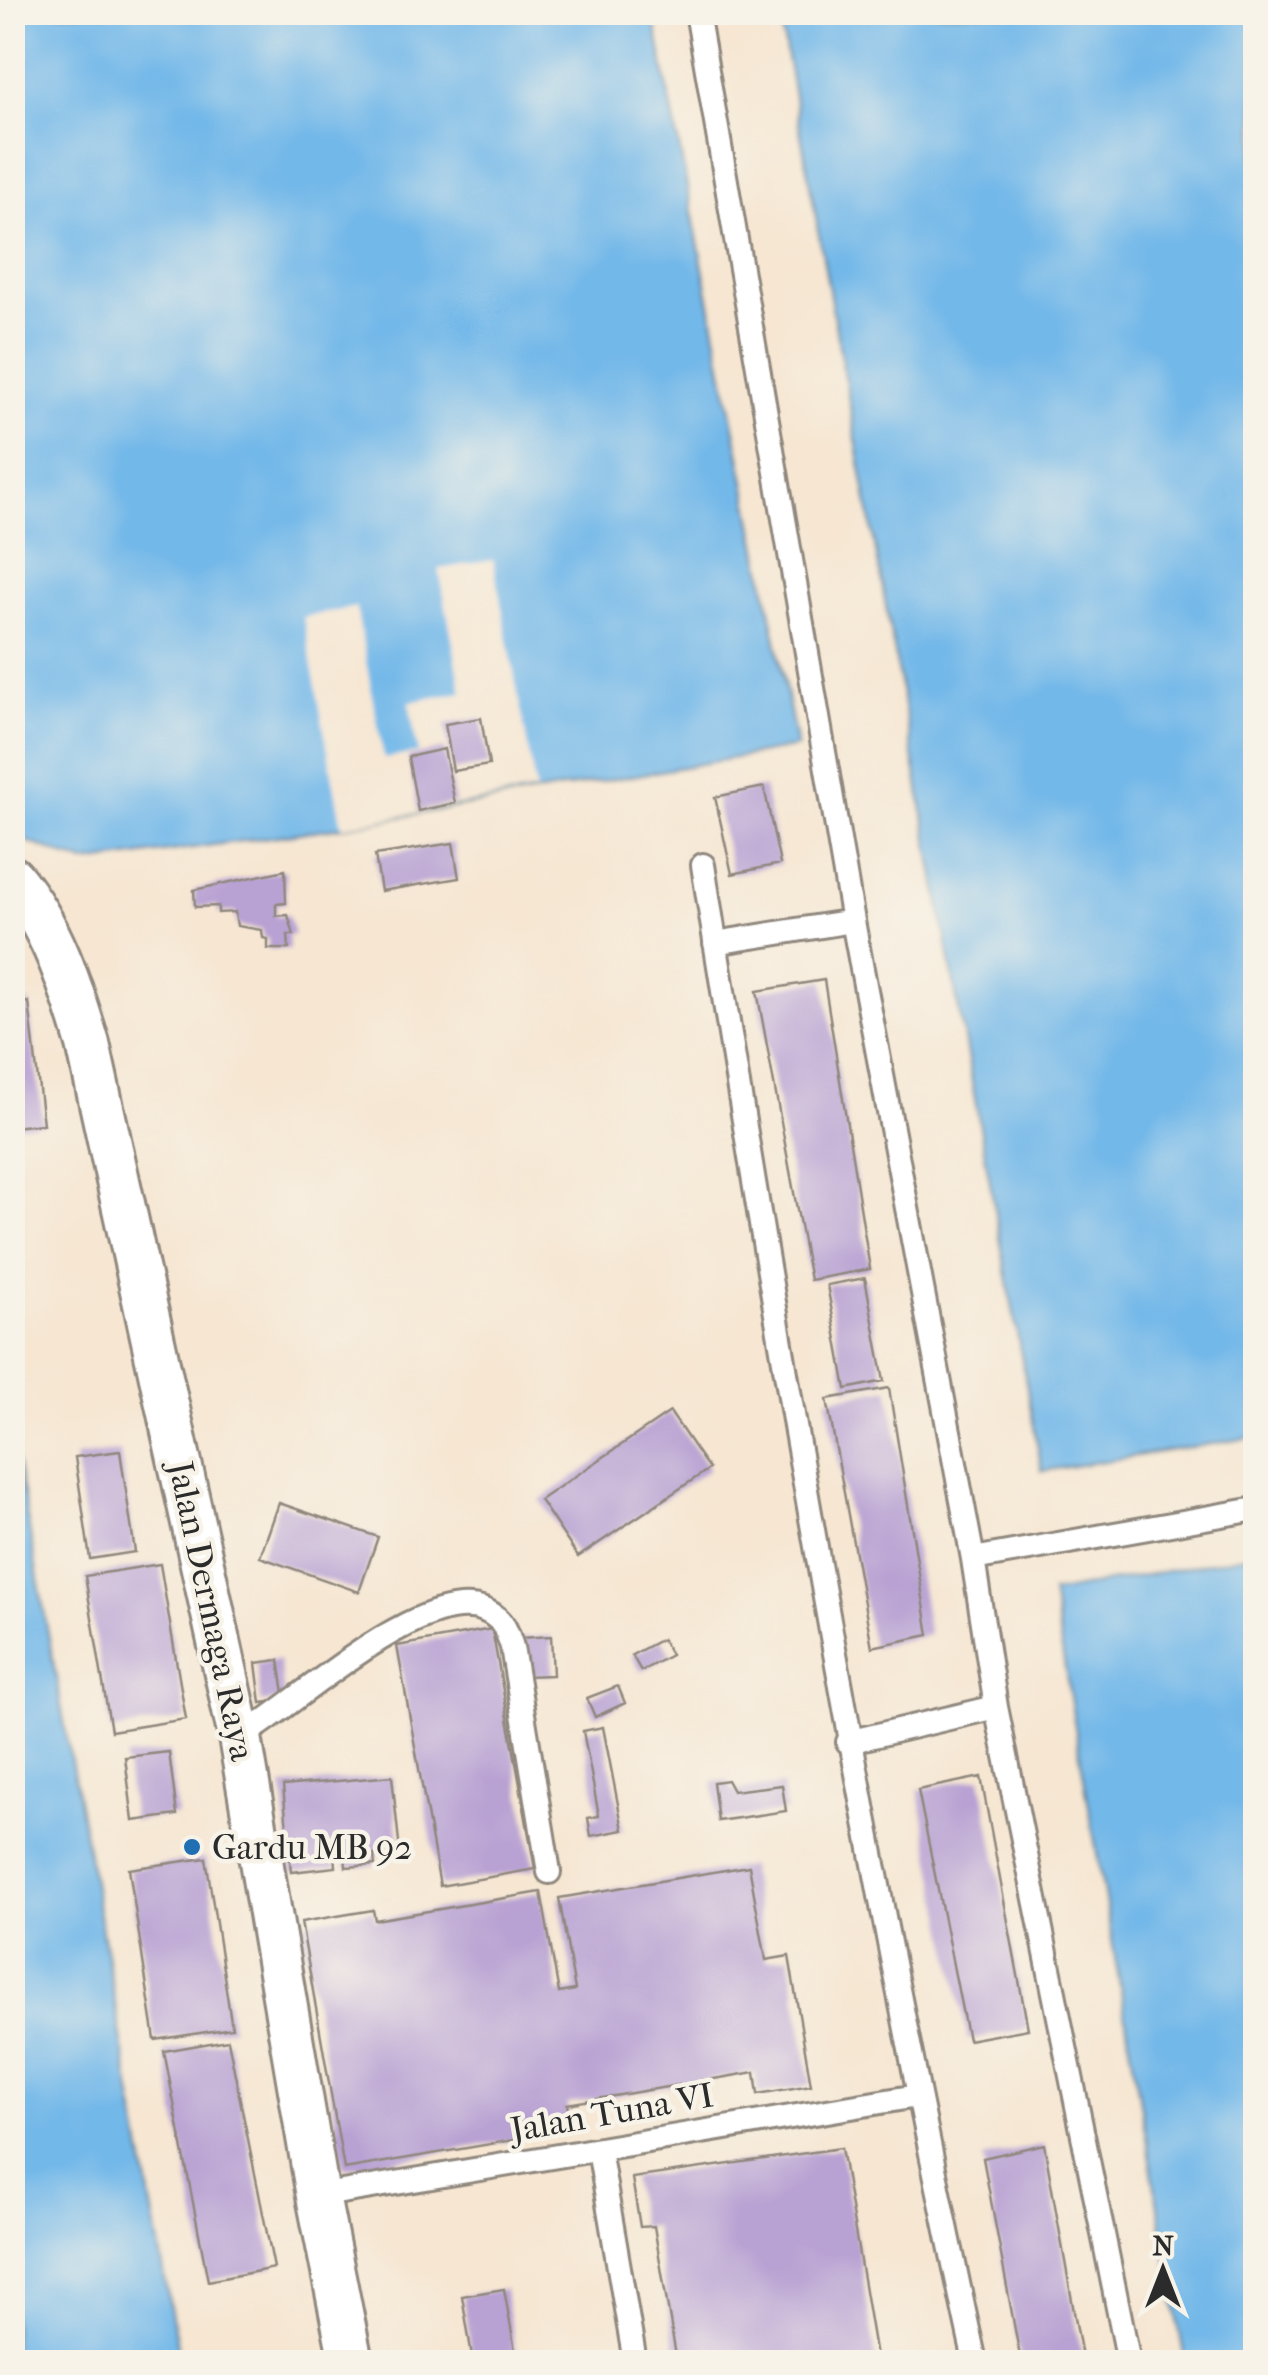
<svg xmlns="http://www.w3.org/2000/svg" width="1268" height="2375" font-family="'IM FELL French Canon',serif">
<rect width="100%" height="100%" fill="#f7f3e8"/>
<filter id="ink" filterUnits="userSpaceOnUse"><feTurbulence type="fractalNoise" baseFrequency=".01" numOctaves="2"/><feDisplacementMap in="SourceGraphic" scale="20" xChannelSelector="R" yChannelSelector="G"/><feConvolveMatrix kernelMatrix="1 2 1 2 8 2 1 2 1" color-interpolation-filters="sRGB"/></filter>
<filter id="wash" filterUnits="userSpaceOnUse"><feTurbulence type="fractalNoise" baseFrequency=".0048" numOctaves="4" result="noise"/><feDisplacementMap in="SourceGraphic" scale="40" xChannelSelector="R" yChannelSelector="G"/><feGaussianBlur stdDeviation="2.25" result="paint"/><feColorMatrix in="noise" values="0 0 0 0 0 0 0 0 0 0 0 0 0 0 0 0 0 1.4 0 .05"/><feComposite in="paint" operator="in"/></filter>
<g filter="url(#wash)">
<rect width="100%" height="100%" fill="#f6e6d2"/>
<path fill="#72b8e9" stroke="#4e728a" stroke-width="2.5" d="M 12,13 L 653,13 L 797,747 L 342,827 L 85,863 L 13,836 Z
M 779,13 L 1255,13 L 1255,1437 L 1042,1471 Z
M 12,1440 L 13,1440 L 180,2362 L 13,2362 Z
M 1255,1554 L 1255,2362 L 1185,2362 L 1052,1593 Z"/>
<path fill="#f6e6d2" d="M 493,560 L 536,791 L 342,827 L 303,617 L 356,607 L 384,758 L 418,753 L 409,702 L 462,692 L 439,569 Z"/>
<g id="blocks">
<path fill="#b8a1d3" d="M 481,718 L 489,765 L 453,771 L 445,724 Z
M 444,749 L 455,803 L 418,811 L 408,757 Z
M 764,787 L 780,864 L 732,874 L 715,797 Z
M 453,843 L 459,878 L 381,891 L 375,855 Z
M 285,870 L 286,903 L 276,904 L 276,916 L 288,915 L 294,935 L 288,935 L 289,949 L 268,949 L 268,939 L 263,938 L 262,930 L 237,926 L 235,912 L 218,913 L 218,906 L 195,907 L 194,890 Z
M 824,980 L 870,1269 L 810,1280 L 757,991 Z
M 29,1002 L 43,1124 L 12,1127 L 12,1004 Z
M 865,1278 L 884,1381 L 846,1389 L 827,1285 Z
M 889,1388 L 929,1635 L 872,1647 L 827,1399 Z
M 670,1412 L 709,1469 L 578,1557 L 540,1500 Z
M 120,1451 L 135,1552 L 90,1559 L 75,1457 Z
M 279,1503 L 378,1537 L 359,1592 L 260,1557 Z
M 160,1564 L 186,1719 L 111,1731 L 85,1576 Z
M 492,1629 L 535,1869 L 440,1886 L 397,1646 Z
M 551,1636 L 553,1675 L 522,1676 L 521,1638 Z
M 662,1639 L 671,1655 L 641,1671 L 632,1655 Z
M 279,1660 L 285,1700 L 261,1703 L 256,1663 Z
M 618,1686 L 625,1703 L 595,1717 L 587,1698 Z
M 603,1727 L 623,1830 L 591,1836 L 588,1818 L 599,1816 L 583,1731 Z
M 169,1752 L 177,1815 L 133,1821 L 125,1757 Z
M 392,1776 L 400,1852 L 374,1855 L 375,1865 L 346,1867 L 345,1851 L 335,1852 L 336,1867 L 291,1872 L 283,1786 Z
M 981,1777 L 1028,2029 L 968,2040 L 918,1790 Z
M 727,1780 L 733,1791 L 782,1785 L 786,1811 L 718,1821 L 713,1782 Z
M 206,1858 L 232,2028 L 155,2040 L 129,1869 Z
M 749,1866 L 766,1960 L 789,1956 L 811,2085 L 758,2094 L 755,2072 L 567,2104 L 572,2130 L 344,2169 L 301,1922 L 373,1910 L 375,1920 L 541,1892 L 559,1993 L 575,1990 L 559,1898 Z
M 228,2040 L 274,2268 L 208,2281 L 164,2051 Z
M 1044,2144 L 1083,2362 L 1021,2362 L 983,2158 Z
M 841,2148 L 877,2362 L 677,2362 L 654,2226 L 640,2227 L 632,2178 Z
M 504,2289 L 517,2362 L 473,2362 L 462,2296 Z"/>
</g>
</g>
<g filter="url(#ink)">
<use href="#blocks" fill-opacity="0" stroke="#90887e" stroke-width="2.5"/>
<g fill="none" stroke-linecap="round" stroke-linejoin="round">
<defs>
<path id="service" d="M 697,12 L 853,921 L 973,1559 L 996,1707 L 1129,2362
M 703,865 C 782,1366 867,1866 975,2362
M 715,943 L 853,921
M 973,1559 L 1256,1509
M 240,1737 C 291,1710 444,1562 499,1620 C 506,1627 509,1638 512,1647 L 549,1872
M 848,1742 L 996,1707
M 599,2150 L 635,2362
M 318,2196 L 917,2096"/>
<path id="minor" d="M 12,878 C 52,926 71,986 88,1044 L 240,1737 L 318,2196 L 351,2362"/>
</defs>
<use href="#service" stroke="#90887e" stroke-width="28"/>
<use href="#minor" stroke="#90887e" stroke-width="48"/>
<use href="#service" stroke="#fff" stroke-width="22"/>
<use href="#minor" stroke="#fff" stroke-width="42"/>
</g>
</g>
<circle fill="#1f6fb2" stroke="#f7f3e8" stroke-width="4" cx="192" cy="1847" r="10"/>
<g text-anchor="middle" stroke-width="9" stroke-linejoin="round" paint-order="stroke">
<g font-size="35" fill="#2b2b2b" stroke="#f7f3e8">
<text transform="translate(212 1611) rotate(78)" y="12">Jalan Dermaga Raya</text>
<text transform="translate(612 2112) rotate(-10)" y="12">Jalan Tuna VI</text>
</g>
<g font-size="35" fill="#2b2b2b" stroke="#f7f3e8" text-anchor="start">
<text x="212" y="1859">Gardu MB 92</text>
</g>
</g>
<rect width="1268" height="2375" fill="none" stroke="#f7f3e8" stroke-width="50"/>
<g transform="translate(1163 2270)" stroke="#f7f3e8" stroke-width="8" paint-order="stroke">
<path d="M0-8L18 38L0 25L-18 38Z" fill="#2b2b2b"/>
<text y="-15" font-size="28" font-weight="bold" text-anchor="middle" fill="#2b2b2b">N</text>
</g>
</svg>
